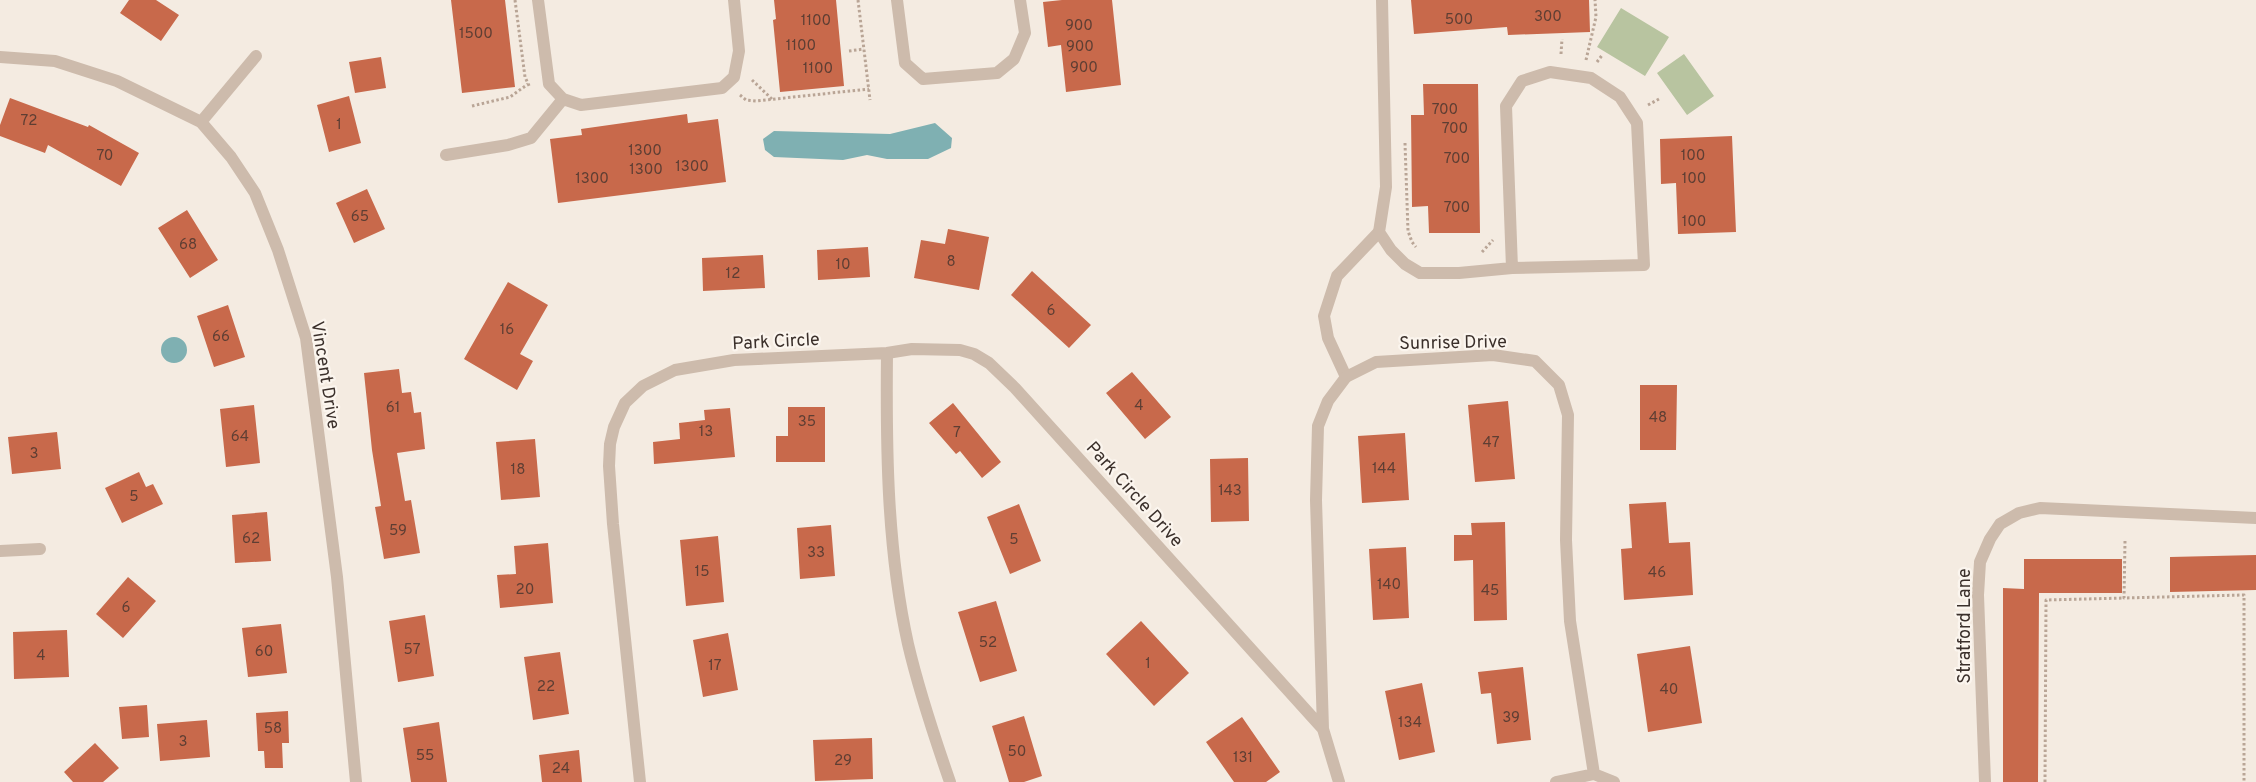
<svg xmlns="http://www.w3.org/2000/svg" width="2256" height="782" font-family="Overpass,sans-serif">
<rect width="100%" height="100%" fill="#f4ebe1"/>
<path fill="#b8c4a0" d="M 1621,8 L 1669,37 L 1645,76 L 1597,47 Z
M 1684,54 L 1714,96 L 1687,115 L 1657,73 Z"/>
<path fill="#7fb0b2" d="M 935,123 L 952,138 L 951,148 L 928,159 L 887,159 L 867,155 L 843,160 L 774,157 L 765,150 L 763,139 L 774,131 L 890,134 Z
M161 350a13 13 0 1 1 26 0a13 13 0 1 1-26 0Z"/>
<path fill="#c8694b" d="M 129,0 L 156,0 L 179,15 L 161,41 L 120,13 Z
M 451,0 L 505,0 L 515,87 L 462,93 Z
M 774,0 L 836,0 L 844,86 L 780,92 L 773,20 L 776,19 Z
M 1062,0 L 1112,0 L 1121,85 L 1066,92 L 1061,45 L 1048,47 L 1043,2 Z
M 1411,0 L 1589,0 L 1590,32 L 1508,35 L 1507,27 L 1414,34 Z
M 381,57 L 386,88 L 355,93 L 349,62 Z
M 1423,84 L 1478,84 L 1480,233 L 1429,233 L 1428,206 L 1412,207 L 1411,115 L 1424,115 Z
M 349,96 L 361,143 L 329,152 L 317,105 Z
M 10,98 L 88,127 L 89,125 L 139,153 L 121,186 L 48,145 L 45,153 L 0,136 L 0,125 Z
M 687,114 L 688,123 L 718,119 L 726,182 L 558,203 L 550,139 L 582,135 L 581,129 Z
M 1732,136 L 1736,232 L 1678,234 L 1676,183 L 1661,184 L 1660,139 Z
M 367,189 L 385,229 L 354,243 L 336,203 Z
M 187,210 L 218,260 L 190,278 L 158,228 Z
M 948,229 L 989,237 L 979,290 L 914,278 L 921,240 L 945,244 Z
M 868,247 L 870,277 L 818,280 L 817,250 Z
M 763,255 L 765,288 L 703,291 L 702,258 Z
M 1032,271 L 1091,325 L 1069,348 L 1011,295 Z
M 508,282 L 548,305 L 520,354 L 533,361 L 517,390 L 464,359 Z
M 228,305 L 245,357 L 214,367 L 197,316 Z
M 399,369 L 402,393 L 411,392 L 414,413 L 421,412 L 425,449 L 397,453 L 405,501 L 411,500 L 420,553 L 384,559 L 375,507 L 381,506 L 372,450 L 364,373 Z
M 1132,372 L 1171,417 L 1145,439 L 1106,393 Z
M 1640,385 L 1677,385 L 1676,450 L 1640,450 Z
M 1508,401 L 1515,479 L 1475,482 L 1468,405 Z
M 953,403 L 1001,462 L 982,478 L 960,451 L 956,454 L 929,423 Z
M 254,405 L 260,463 L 226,467 L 220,409 Z
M 788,407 L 825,407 L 825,462 L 776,462 L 776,436 L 788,436 Z
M 730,408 L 735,457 L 654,464 L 653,442 L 680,439 L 679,423 L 705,420 L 704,410 Z
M 57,432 L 61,469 L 12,474 L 8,437 Z
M 1405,433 L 1409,500 L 1362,503 L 1358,436 Z
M 535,439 L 540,497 L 501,500 L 496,442 Z
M 1248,458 L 1249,521 L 1211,522 L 1210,459 Z
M 139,472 L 146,487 L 153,484 L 163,504 L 122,523 L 105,488 Z
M 1666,502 L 1669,543 L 1690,542 L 1693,595 L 1624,600 L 1621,549 L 1632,548 L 1629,504 Z
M 1019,504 L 1041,561 L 1010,574 L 987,517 Z
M 267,512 L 271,561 L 235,563 L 232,515 Z
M 1505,522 L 1507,620 L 1474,621 L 1473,560 L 1454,561 L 1454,535 L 1472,535 L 1471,523 Z
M 831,525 L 835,576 L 800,579 L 797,528 Z
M 718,536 L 724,602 L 686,606 L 680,540 Z
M 548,543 L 553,603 L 500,608 L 497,575 L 516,574 L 514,546 Z
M 1406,547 L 1409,618 L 1373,620 L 1369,549 Z
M 2256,555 L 2256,590 L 2170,592 L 2170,557 Z
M 2024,559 L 2122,559 L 2122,593 L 2039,593 L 2038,782 L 2003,782 L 2003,588 L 2024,589 Z
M 128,577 L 156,601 L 123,638 L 96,614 Z
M 996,601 L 1017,671 L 980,682 L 958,612 Z
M 425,615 L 434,676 L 398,682 L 389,621 Z
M 1141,621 L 1189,673 L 1154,706 L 1106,654 Z
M 281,624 L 287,673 L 248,677 L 242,628 Z
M 67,630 L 69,677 L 14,679 L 13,632 Z
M 728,633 L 738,690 L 703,697 L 693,640 Z
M 1690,646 L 1702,723 L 1648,732 L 1637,654 Z
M 560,652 L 569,714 L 533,720 L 524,657 Z
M 1523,667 L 1531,740 L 1497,744 L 1491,693 L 1481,694 L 1478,672 Z
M 1422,683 L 1435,752 L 1399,760 L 1385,691 Z
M 147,705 L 149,737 L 122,739 L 119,707 Z
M 288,711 L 289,743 L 282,743 L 283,768 L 265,768 L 264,751 L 258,751 L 256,713 Z
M 1024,716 L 1042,776 L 1024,782 L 1009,782 L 992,726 Z
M 1242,717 L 1280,772 L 1266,782 L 1234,782 L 1206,742 Z
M 207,720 L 210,757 L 160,761 L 157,724 Z
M 439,722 L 447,782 L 411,782 L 403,728 Z
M 872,738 L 873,779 L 815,781 L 813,740 Z
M 95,743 L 119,768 L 103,782 L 73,782 L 64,772 Z
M 579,750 L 582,782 L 542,782 L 539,755 Z"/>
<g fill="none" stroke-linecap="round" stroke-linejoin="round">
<path stroke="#b9a596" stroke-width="3" stroke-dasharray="2.5 2.5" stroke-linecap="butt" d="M 515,0 L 525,77 L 530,88
M 858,0 L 870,100
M 849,51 L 864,49
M 1561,54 L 1562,39
M 1586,60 L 1596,17 L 1595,0
M 1597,62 L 1603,54
M 752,80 L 773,100
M 740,95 L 746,100 L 756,101 L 869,89
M 1648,105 L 1659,99
M 472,106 L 510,97 L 528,84
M 1405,143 L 1408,231 L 1412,242 L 1416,247
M 1482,252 L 1493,240
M 2125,541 L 2124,598 L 2244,595 L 2244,782
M 2045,782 L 2046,600 L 2124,598"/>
<path stroke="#cdbbac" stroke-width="12" d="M 538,0 L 549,84 L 563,99 L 581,105 L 722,88 L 734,77 L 739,51 L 734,0
M 897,0 L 905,63 L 923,79 L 997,73 L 1014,59 L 1025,33 L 1020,0
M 446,155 L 508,145 L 531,138 L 563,99
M 1346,377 L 1328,338 L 1324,316 L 1337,276 L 1379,232"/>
<path stroke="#cdbbac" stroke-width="12" d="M 1382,0 L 1386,187 L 1379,232 L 1391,250 L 1405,264 L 1420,273 L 1459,273 L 1512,268 L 1506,106 L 1522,81 L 1550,72 L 1591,78 L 1620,97 L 1637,123 L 1644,265 L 1512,268
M 0,57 L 55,61 L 117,81 L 201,122 L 231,157 L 255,193 L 278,250 L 306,338 L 337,577 L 356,782
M 201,122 L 256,56
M 887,353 C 886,449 887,549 908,644 C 919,691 934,736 950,782
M 0,551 L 40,549
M 1594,774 L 1614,782
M 640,782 L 613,524 L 609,466 L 610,444 L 614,427 L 625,403 L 643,386 L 675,370 L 734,360 L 887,353 L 912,349 L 960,350 L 974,354 L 989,363 L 1015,388 L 1323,729
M 1339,782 L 1323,729 L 1316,500 L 1318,426 L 1328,401 L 1346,377 L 1376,362 L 1493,355 L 1535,361 L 1559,385 L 1568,415 L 1566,540 L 1570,621 L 1594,774
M 1556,782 L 1594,774
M 1985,782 L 1978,595 L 1980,562 L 1990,539 L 2000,524 L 2019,513 L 2040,508 L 2256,518"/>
</g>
<g text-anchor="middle" stroke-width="4.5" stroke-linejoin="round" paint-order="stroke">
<g font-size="15" fill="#5e3e33">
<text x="1548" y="21">300</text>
<text x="1459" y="24">500</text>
<text x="816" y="25">1100</text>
<text x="1079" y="30">900</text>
<text x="476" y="38">1500</text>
<text x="801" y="50">1100</text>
<text x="1080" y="51">900</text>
<text x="1084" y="72">900</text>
<text x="818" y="73">1100</text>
<text x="1445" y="114">700</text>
<text x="29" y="125">72</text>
<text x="339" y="129">1</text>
<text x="1455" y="133">700</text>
<text x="645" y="155">1300</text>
<text x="105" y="160">70</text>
<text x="1693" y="160">100</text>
<text x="1457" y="163">700</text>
<text x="692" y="171">1300</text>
<text x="646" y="174">1300</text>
<text x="592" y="183">1300</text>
<text x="1694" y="183">100</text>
<text x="1457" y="212">700</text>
<text x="360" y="221">65</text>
<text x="1694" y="226">100</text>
<text x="188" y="249">68</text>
<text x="951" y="266">8</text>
<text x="843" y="269">10</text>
<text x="733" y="278">12</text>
<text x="1051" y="315">6</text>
<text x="507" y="334">16</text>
<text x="221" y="341">66</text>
<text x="1139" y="410">4</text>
<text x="393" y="412">61</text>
<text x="1658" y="422">48</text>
<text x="807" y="426">35</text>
<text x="706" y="436">13</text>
<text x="957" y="437">7</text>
<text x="240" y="441">64</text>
<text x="1491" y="447">47</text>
<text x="34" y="458">3</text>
<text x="1384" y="473">144</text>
<text x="518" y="474">18</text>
<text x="1230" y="495">143</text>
<text x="134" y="501">5</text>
<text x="398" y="535">59</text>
<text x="251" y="543">62</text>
<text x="1014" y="544">5</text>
<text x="816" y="557">33</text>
<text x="702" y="576">15</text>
<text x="1657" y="577">46</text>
<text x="1389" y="589">140</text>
<text x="525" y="594">20</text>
<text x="1490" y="595">45</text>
<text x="126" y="612">6</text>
<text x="988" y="647">52</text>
<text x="412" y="654">57</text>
<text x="264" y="656">60</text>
<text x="41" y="660">4</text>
<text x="1148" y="668">1</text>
<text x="715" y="670">17</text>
<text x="546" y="691">22</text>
<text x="1669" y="694">40</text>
<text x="1511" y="722">39</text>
<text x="1410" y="727">134</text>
<text x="273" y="733">58</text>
<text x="183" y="746">3</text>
<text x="1017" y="756">50</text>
<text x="425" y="760">55</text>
<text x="1243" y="762">131</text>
<text x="843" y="765">29</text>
<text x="561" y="773">24</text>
</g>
<g font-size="18" fill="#3b302b" stroke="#fbf5ee">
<text transform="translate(776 341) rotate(-3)" y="6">Park Circle</text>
<text transform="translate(1453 342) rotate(-1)" y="6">Sunrise Drive</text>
<text transform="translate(326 375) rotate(81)" y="6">Vincent Drive</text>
<text transform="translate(1135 494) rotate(48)" y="6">Park Circle Drive</text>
<text transform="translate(1964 626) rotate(-90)" y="6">Stratford Lane</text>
</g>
</g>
</svg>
